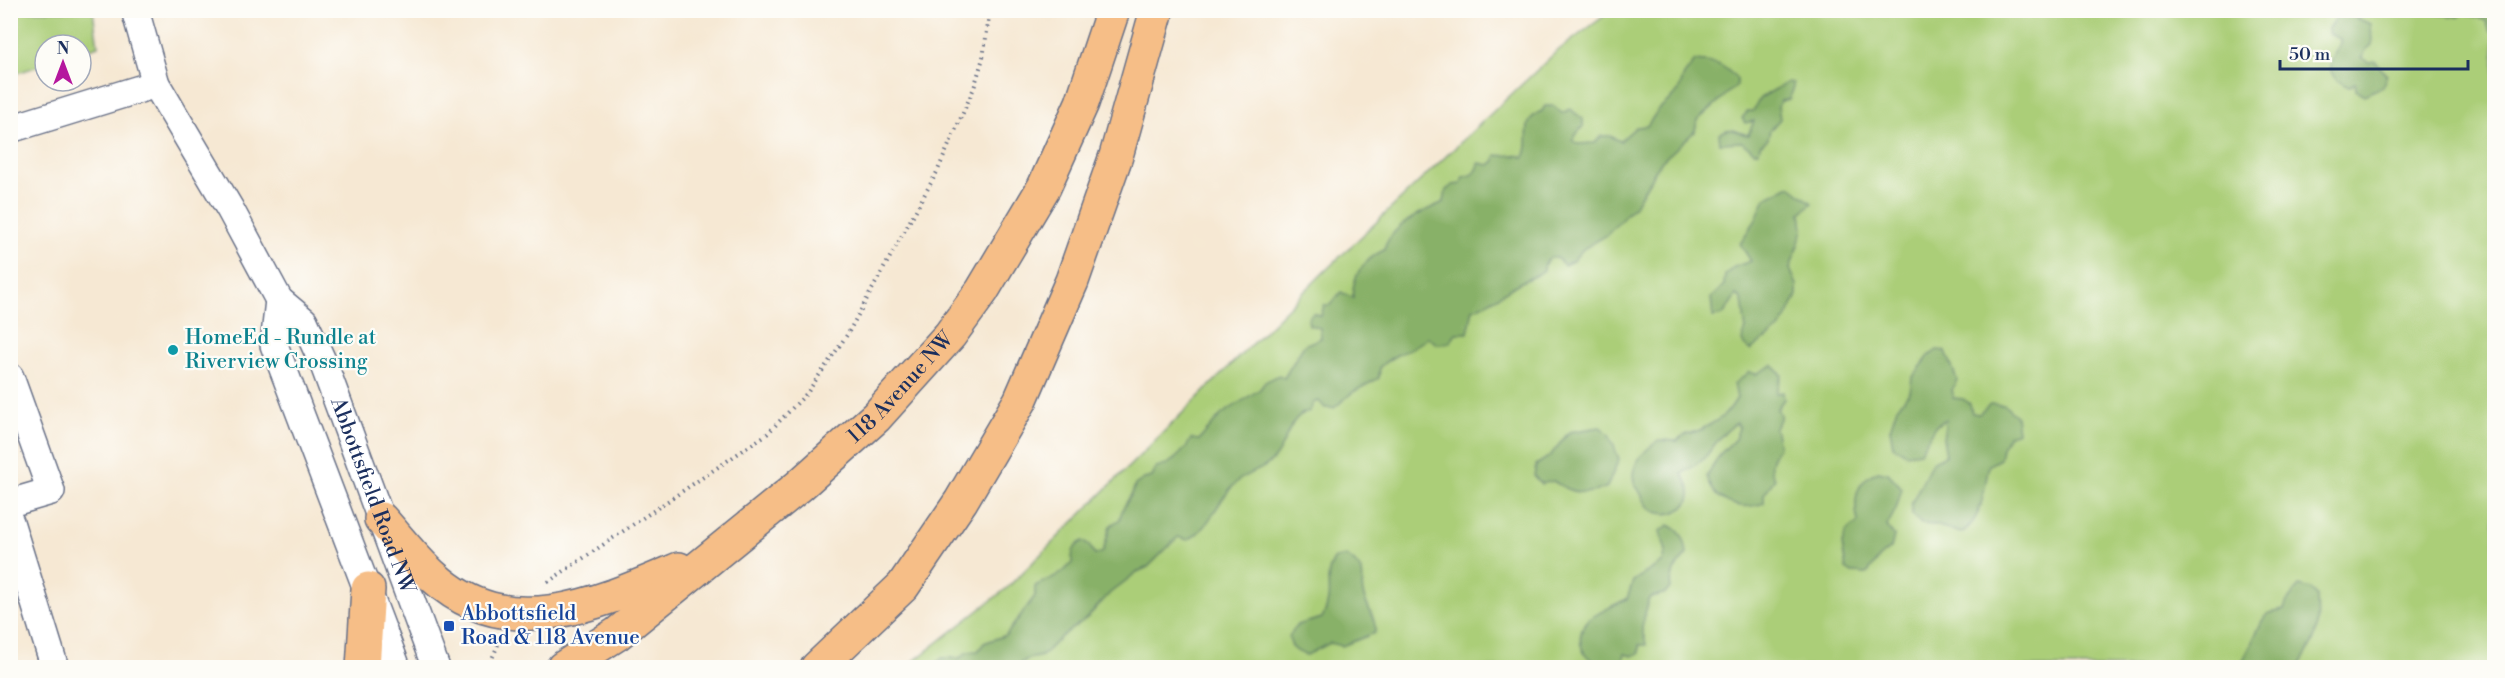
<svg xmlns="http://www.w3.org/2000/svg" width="2505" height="678" viewBox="0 0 2505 678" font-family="'Libre Bodoni',serif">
	<rect width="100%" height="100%" fill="#fdfcf7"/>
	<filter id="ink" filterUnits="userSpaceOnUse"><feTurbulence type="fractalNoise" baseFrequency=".0167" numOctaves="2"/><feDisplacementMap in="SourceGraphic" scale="12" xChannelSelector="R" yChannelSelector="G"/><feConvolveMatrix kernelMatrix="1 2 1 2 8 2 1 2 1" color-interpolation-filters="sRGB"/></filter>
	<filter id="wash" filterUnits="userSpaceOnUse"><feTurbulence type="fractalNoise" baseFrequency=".008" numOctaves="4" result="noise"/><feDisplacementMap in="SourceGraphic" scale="24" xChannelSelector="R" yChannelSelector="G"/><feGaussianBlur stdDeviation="1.35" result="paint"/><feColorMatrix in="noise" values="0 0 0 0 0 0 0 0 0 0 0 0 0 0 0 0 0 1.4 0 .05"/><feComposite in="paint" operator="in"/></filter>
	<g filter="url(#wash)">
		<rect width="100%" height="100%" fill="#f6e8d3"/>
		<!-- green -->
		<g fill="#abce78" stroke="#637e6b" stroke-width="1.5">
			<path d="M10 11H93L98 46 81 52V45H45V64L11 75Z"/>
			<path d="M1611 11H2494V667L905 668 1007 588 1326 270 1556 52Z"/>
		</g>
		<!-- forest -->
		<g fill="#88b168" stroke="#527063" stroke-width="1.5">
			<path d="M2347 11 2356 18 2371 24 2372 45 2366 50 2362 58 2369 62 2375 61 2387 75 2382 87 2364 95 2356 90 2355 83 2349 87C2324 76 2328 64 2340 43V39L2328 33V28L2341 13Z"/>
			<path d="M2412 11H2494V32L2490 31 2486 21 2465 13 2459 17Z"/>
			<path d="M1695 61C1719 64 1719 61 1737 79V85L1697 121 1695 131 1660 163 1635 205 1607 235 1583 249 1573 261 1564 265 1557 258H1549L1545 263 1544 270C1536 277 1529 278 1519 283 1504 292 1490 303 1473 309L1468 333H1456L1450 343 1437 344 1428 337C1414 351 1394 352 1380 367L1379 378 1353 392 1334 408H1325L1319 401 1313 403 1310 411C1289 415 1288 440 1276 456 1267 470 1250 471 1238 481 1218 497 1212 527 1188 540L1178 537 1148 567 1137 572 1110 593 1087 618 1062 636 1042 656 1028 659 1014 667H932L942 658H960L967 652 978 651 984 643 1006 635 1035 596V586L1062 573 1072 563C1072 552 1073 546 1083 541L1089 545 1095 555 1103 552 1110 526 1120 519C1121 505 1132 499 1135 485L1144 479 1152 477 1156 468C1170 466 1185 451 1191 439L1199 440 1221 415 1260 389 1265 382 1279 375 1284 378 1304 345 1321 338 1320 328 1309 325 1308 318 1313 313 1321 316 1324 305H1330L1341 292 1353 298C1351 276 1365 259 1384 250 1390 226 1423 211 1444 202L1446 190 1453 185 1461 184 1463 177C1473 176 1478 172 1479 163L1489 165 1494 162 1496 155C1507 157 1514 153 1524 157 1533 141 1518 120 1542 111L1545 106H1554L1562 113 1570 109 1583 119V126L1572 140 1577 144 1595 143 1601 136H1610L1620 141 1636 127 1647 126 1658 110 1678 92 1684 75Z"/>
			<path d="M1788 82 1793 83V90L1789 99 1781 101 1778 106 1780 119 1770 130 1768 139 1760 145 1759 151H1754L1742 142 1720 143 1719 134C1731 125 1735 132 1748 135L1754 121 1745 123 1742 118 1748 111H1753L1760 98Z"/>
			<path d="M1790 186 1812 203 1801 213 1803 230 1790 269 1797 285V295L1787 317 1779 329 1750 350 1744 345 1742 340 1746 329C1743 318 1745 308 1741 298L1736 295 1723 315 1713 317 1711 298 1724 285 1725 275 1734 267 1751 261 1740 244 1755 221 1765 198Z"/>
			<path d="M1937 350 1946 351 1957 380 1952 390 1954 398 1963 399 1970 404 1972 413 1979 414 1990 404 2004 405 2016 416 2018 432 2009 435 2002 448 2000 459 1989 465C1984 488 1983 521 1961 533L1935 525 1921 524 1912 514 1911 504 1932 462 1946 455 1943 438 1946 419 1935 426 1920 452 1906 454 1893 446 1890 429 1897 407 1910 392 1912 378 1929 356Z"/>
			<path d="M1773 365 1782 375 1776 393 1783 392 1784 399 1777 409C1783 416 1780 420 1775 428L1779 447C1771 459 1767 466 1775 479L1764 494V503C1740 512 1713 502 1707 476L1721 453 1735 439 1739 428 1736 423 1721 436 1704 459 1682 474C1685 479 1689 484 1690 491 1692 509 1671 517 1656 512 1648 509 1645 502 1641 494 1640 491 1635 486 1634 482 1629 464 1646 449 1659 440L1677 441C1687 430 1691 435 1702 429 1721 418 1724 419 1737 398L1734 384 1749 372 1756 374Z"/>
			<path d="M1600 427 1609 434 1619 459 1607 487C1586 497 1572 493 1553 481L1541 484 1534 476 1536 465 1550 456 1569 432Z"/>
			<path d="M1878 471 1888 473 1902 488 1896 509 1887 526 1894 536 1891 548 1880 557 1867 574 1852 573 1846 569 1842 544 1846 532 1858 522C1853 500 1855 481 1878 471Z"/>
			<path d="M1669 525C1683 532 1685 540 1687 554L1674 570 1670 588 1666 593 1649 598C1648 601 1642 627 1642 629 1642 634 1646 639 1646 645H1639V653L1632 656 1625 654 1623 662 1614 663 1608 660 1602 663C1579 659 1574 636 1589 619 1591 617 1623 600 1627 599L1633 581 1663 562 1666 551 1660 531Z"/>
			<path d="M1347 556C1352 560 1361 566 1362 574 1364 579 1361 586 1363 593 1366 608 1377 617 1375 633L1342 646 1330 643 1307 655C1296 652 1291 649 1289 637L1297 625 1322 618C1336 593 1321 580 1334 559Z"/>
			<path d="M2299 586 2311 589 2317 596C2319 631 2318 638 2298 667H2240L2262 621 2269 613 2284 610 2286 603Z"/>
		</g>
	</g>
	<g filter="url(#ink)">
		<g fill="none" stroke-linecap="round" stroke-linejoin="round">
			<defs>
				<g id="minor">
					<path id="s1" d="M135 10 156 84 230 209 279 300 304 321 324 365 436 668"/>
					<path d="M10 129 156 84"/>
					<path d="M279 300 274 345 397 668"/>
					<path d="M10 377 51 491 10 503"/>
					<path d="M10 522 55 668"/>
				</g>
				<g id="major">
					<path d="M381 519C398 538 415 560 434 577 508 645 600 603 679 569"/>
					<path d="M363 668 368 589"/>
					<path id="s2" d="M563 668 617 634 799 486 876 417 950 335 982 291 1044 187 1082 103 1113 10"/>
					<path d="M817 668 903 586 961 501 1020 401 1072 281 1116 156 1157 10"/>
				</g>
			</defs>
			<!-- minor casing -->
			<use href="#minor" stroke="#687087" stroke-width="30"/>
			<!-- major casing -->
			<use href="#major" stroke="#687087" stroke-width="36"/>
			<!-- path -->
			<g stroke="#687087" stroke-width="4" stroke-dasharray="1.5 4.5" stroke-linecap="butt">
				<path d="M548 582 767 434 807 393 847 335 937 172 974 88 983 58 990 10"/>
				<path d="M488 668 501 638"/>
			</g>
			<!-- minor -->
			<use href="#minor" stroke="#fff" stroke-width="27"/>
			<!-- major -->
			<use href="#major" stroke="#f6be87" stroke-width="33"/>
		</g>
	</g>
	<!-- markers -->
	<circle fill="#0f9aa8" stroke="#fdfcf7" stroke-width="2" cx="173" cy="350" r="6"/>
	<rect fill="#1a4fb4" stroke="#fdfcf7" stroke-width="2" x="443" y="620" width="12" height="12" rx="3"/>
	<g text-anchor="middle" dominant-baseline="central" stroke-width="4.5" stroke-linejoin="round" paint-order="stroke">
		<!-- culture labels -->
		<g font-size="21" fill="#0d838f" stroke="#fdfcf7" text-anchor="start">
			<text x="185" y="338">HomeEd - Rundle at<tspan x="185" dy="24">Riverview Crossing</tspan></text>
		</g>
		<!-- street labels -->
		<g font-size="21" fill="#1b2f5e" stroke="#fdfcf7">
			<text stroke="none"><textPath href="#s2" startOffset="440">118 Avenue NW</textPath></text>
			<text stroke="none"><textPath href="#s1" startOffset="546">Abbottsfield Road NW</textPath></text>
		</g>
		<!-- transit labels -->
		<g font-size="21" fill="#164399" stroke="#fdfcf7" text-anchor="start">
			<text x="461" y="614">Abbottsfield<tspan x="461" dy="24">Road &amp; 118 Avenue</tspan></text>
		</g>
	</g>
	<!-- margin -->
	<rect width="2505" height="678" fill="none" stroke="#fdfcf7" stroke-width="36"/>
	<!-- north arrow -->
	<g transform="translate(63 63)"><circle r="28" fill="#fdfcf7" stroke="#a3aaba" stroke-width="1.5"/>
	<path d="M0-4.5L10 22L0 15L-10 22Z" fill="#b5179e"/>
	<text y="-9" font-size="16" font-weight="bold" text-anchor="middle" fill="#1b2f5e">N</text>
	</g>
	<!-- scale -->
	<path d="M2280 60v9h188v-9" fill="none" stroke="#1b2f5e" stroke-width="3"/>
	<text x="2289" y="60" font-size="18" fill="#1b2f5e" stroke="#fdfcf7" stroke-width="4.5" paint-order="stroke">50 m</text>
</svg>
